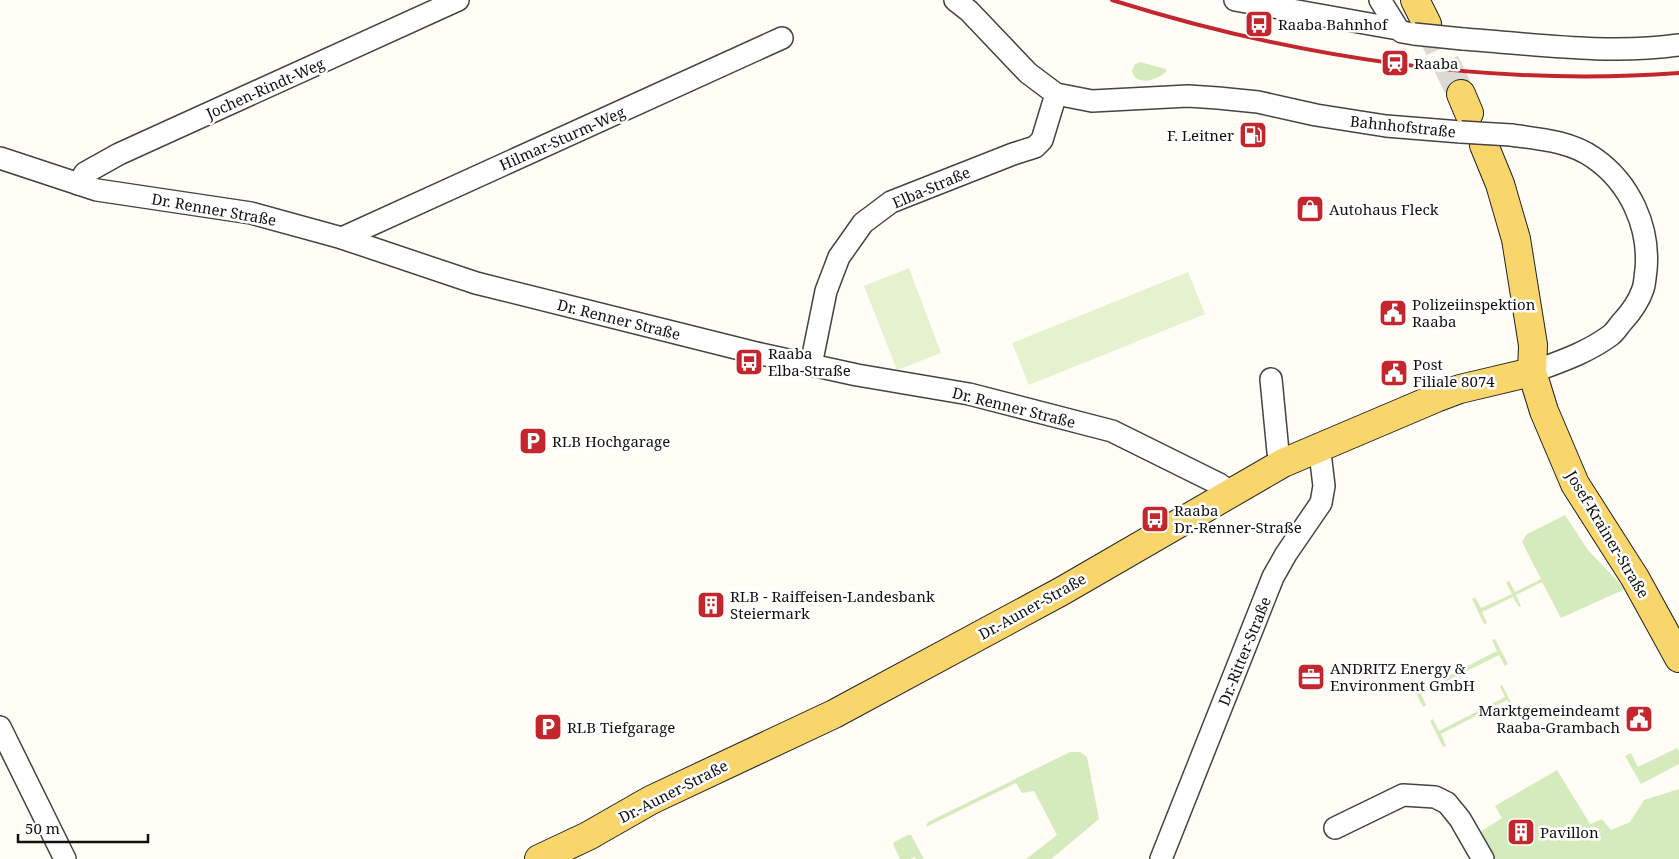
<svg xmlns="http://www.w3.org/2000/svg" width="1679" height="859" viewBox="0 0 1679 859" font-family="'Noto Serif',serif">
	<rect width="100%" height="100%" fill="#fffdf5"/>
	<!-- green -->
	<g fill="#d5ebbd">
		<path d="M1140 62 1166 69V72C1157 80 1136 87 1132 71L1135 64Z"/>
		<path d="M1565 515 1588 550 1625 589 1561 618 1542 582 1516 595 1521 606 1519 607 1513 597 1482 612 1487 623 1484 624 1472 599 1475 597 1481 608 1512 594 1506 582 1509 581 1515 592 1541 579 1522 542 1527 534Z"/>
		<path d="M1495 639 1508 664 1505 666 1499 655 1421 694 1426 705 1423 707 1410 681 1413 679 1419 691 1497 651 1492 640Z"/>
		<path d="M1502 685 1515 710 1513 711 1507 700 1441 734 1446 746 1443 747 1430 721 1433 719 1439 731 1505 697 1500 686Z"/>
		<path d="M1677 748 1679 752V764L1641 784 1625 756 1631 753 1638 767Z"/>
		<path d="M1070 752H1080L1087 757 1099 819 1051 859H1026L1057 835 1034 791 1022 793 1016 783 926 827 928 822Z"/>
		<path d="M1557 770 1590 824 1602 819 1611 830 1630 822 1644 800 1679 789V859H1495L1480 832 1502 818 1495 806Z"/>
		<path d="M908 835H911L924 859H916L915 857 910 859H900L893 844 894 842Z"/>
	</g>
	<!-- pitch -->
	<g fill="#e6f2cf">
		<path d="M909 268 941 353 897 370 864 286Z"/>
		<path d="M1188 272 1205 314 1029 385 1012 343Z"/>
	</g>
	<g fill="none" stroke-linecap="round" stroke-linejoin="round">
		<!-- major-tunnel -->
		<path stroke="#dbdad3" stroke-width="28" stroke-dasharray="28 14" stroke-linecap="butt" d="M1427 24 1461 94"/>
		<defs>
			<g id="minor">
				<path d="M955 0 969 11 1028 73 1056 94 1092 101 1188 96 1218 98 1258 102 1316 115 1386 126 1461 132"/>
				<path d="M1235 0 1398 29 1402 32 1414 34"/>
				<path d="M1380 0 1398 29"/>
				<path d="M1463 39C1534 44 1608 55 1679 45"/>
				<path d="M1511 135C1539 139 1570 141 1594 158 1630 183 1650 227 1646 270 1645 276 1645 283 1643 289 1639 301 1632 311 1623 321 1619 325 1616 331 1611 335 1587 353 1559 362 1532 372"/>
				<path d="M0 158 97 190 251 213 342 238 476 283 752 352 857 375 969 394 1112 431 1219 484 1232 493"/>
				<path d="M78 184 85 173 119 154 458 0"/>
				<path d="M342 238 782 38"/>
				<path d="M811 365 826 291 839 257 863 223 891 202 1013 154 1035 147 1042 140 1056 94"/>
				<path d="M1271 379 1278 452 1283 463"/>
				<path d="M0 727 65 859"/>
				<path d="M1335 828 1403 795 1435 797 1447 803 1460 819 1483 859"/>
				<path d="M1161 859 1273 577 1286 554 1321 503 1324 486 1321 461 1316 448"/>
			</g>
			<g id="major">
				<path d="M1415 0 1427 24"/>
				<path d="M1461 94 1469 113"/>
				<path d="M1484 145 1500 184 1516 239 1533 345 1532 372 1544 411 1575 484 1635 578 1679 658"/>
				<path d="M539 859 588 836 651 800 834 714 1062 591 1283 463 1436 398 1460 389 1532 372"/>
			</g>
		</defs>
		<!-- minor casing -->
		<use href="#minor" stroke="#444" stroke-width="24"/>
		<!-- major casing -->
		<use href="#major" stroke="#222" stroke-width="30"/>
		<!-- minor -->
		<use href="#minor" stroke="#fff" stroke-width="21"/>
		<!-- major -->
		<use href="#major" stroke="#f9d66b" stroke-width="28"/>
		<!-- rail -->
		<path stroke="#c4262e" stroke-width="4" d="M1112 0C1293 57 1489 87 1679 73"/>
		<defs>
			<g id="minor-bridge">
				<path d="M1414 34 1463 39"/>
				<path d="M1461 132 1511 135"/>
			</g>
		</defs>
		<!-- minor-bridge casing -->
		<use href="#minor-bridge" stroke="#444" stroke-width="24" stroke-linecap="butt"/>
		<!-- minor-bridge -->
		<use href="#minor-bridge" stroke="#fff" stroke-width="21"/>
	</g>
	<!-- icons -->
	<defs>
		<symbol id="bus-square" viewBox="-11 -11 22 22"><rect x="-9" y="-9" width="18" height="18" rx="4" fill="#c4262e" stroke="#fff"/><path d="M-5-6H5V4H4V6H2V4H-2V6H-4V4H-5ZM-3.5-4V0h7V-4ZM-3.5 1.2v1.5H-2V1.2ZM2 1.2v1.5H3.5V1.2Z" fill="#fff"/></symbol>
		<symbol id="station-square" viewBox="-11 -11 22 22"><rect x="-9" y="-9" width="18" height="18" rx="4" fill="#c4262e" stroke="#fff"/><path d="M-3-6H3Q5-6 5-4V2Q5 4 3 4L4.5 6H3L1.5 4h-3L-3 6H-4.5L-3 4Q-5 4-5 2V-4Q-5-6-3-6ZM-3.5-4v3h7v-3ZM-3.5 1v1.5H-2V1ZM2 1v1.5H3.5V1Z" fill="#fff"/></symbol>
		<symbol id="fuel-square" viewBox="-11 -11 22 22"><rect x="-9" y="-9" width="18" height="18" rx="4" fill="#c4262e" stroke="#fff"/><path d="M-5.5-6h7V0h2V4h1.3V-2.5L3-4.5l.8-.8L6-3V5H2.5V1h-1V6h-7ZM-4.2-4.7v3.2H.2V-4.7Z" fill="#fff"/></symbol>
		<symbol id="shop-square" viewBox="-11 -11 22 22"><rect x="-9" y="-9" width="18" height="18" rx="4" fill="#c4262e" stroke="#fff"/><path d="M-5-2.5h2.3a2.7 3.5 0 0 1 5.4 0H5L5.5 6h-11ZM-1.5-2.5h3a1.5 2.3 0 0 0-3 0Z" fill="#fff"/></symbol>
		<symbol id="civic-square" viewBox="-11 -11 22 22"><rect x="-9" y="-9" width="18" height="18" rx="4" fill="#c4262e" stroke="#fff"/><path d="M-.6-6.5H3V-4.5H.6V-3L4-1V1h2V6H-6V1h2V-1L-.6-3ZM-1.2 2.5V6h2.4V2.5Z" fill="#fff"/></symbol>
		<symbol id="parking-square" viewBox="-11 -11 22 22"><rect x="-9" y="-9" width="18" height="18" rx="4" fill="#c4262e" stroke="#fff"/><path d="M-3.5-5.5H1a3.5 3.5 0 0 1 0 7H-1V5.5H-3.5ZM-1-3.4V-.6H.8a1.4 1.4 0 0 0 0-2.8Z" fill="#fff"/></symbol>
		<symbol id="building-square" viewBox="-11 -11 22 22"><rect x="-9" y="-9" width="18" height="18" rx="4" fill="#c4262e" stroke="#fff"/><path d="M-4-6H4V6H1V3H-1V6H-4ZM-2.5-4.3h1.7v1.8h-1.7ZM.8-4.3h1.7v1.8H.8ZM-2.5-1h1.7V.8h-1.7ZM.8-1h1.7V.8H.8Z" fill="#fff"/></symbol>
		<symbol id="office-square" viewBox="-11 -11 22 22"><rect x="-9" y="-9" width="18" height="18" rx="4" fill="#c4262e" stroke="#fff"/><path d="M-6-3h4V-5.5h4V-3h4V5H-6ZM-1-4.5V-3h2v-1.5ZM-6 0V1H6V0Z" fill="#fff"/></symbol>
	</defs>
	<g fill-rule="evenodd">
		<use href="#bus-square" x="1243" y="8" width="32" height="32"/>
		<use href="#station-square" x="1379" y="47" width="32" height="32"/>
		<use href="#fuel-square" x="1237" y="119" width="32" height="32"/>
		<use href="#shop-square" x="1294" y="193" width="32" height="32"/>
		<use href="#civic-square" x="1377" y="297" width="32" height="32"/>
		<use href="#bus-square" x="733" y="346" width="32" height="32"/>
		<use href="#civic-square" x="1378" y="357" width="32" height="32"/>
		<use href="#parking-square" x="517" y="425" width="32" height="32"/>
		<use href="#bus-square" x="1139" y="503" width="32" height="32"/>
		<use href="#building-square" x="695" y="589" width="32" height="32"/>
		<use href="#office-square" x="1295" y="661" width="32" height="32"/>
		<use href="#civic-square" x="1623" y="703" width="32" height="32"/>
		<use href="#parking-square" x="532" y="711" width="32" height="32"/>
		<use href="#building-square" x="1505" y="816" width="32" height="32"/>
	</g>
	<g text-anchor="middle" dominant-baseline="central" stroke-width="5" stroke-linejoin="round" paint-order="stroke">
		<!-- poi labels -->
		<g font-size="15" fill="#111" stroke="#fff" text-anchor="start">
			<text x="1278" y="24">Raaba Bahnhof</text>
			<text x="1414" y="63">Raaba</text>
			<text x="1234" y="135" text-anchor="end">F. Leitner</text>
			<text x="1329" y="209">Autohaus Fleck</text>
			<text x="1412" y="304">Polizeiinspektion<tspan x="1412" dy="17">Raaba</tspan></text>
			<text x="768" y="353">Raaba<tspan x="768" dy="17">Elba-Straße</tspan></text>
			<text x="1413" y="364">Post<tspan x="1413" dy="17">Filiale 8074</tspan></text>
			<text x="552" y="441">RLB Hochgarage</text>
			<text x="1174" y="510">Raaba<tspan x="1174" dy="17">Dr.-Renner-Straße</tspan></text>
			<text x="730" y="596">RLB - Raiffeisen-Landesbank<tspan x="730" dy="17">Steiermark</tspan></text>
			<text x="1330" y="668">ANDRITZ Energy &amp;<tspan x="1330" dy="17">Environment GmbH</tspan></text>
			<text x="1620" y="710" text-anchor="end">Marktgemeindeamt<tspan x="1620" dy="17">Raaba-Grambach</tspan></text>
			<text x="567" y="727">RLB Tiefgarage</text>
			<text x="1540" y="832">Pavillon</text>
		</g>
		<!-- street labels -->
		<g font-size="15" fill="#111" stroke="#fff">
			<text transform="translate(265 88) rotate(-24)">Jochen-Rindt-Weg</text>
			<text transform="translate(1403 126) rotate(6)">Bahnhofstraße</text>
			<text transform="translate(562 138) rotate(-24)">Hilmar-Sturm-Weg</text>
			<text transform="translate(931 187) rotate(-23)">Elba-Straße</text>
			<text transform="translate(214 209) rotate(10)">Dr. Renner Straße</text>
			<text transform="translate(619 319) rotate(14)">Dr. Renner Straße</text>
			<text transform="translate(1014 407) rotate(14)">Dr. Renner Straße</text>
			<text transform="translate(1608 534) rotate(59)">Josef-Krainer-Straße</text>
			<text transform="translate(1032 606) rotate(-29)">Dr.-Auner-Straße</text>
			<text transform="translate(1244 651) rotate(-68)">Dr.-Ritter-Straße</text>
			<text transform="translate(673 791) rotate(-27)">Dr.-Auner-Straße</text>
		</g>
	</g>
	<!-- scale -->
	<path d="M18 834v8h130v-8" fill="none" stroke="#111111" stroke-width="2.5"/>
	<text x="25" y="834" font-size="15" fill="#111111" stroke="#ffffff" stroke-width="4" paint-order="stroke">50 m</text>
</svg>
